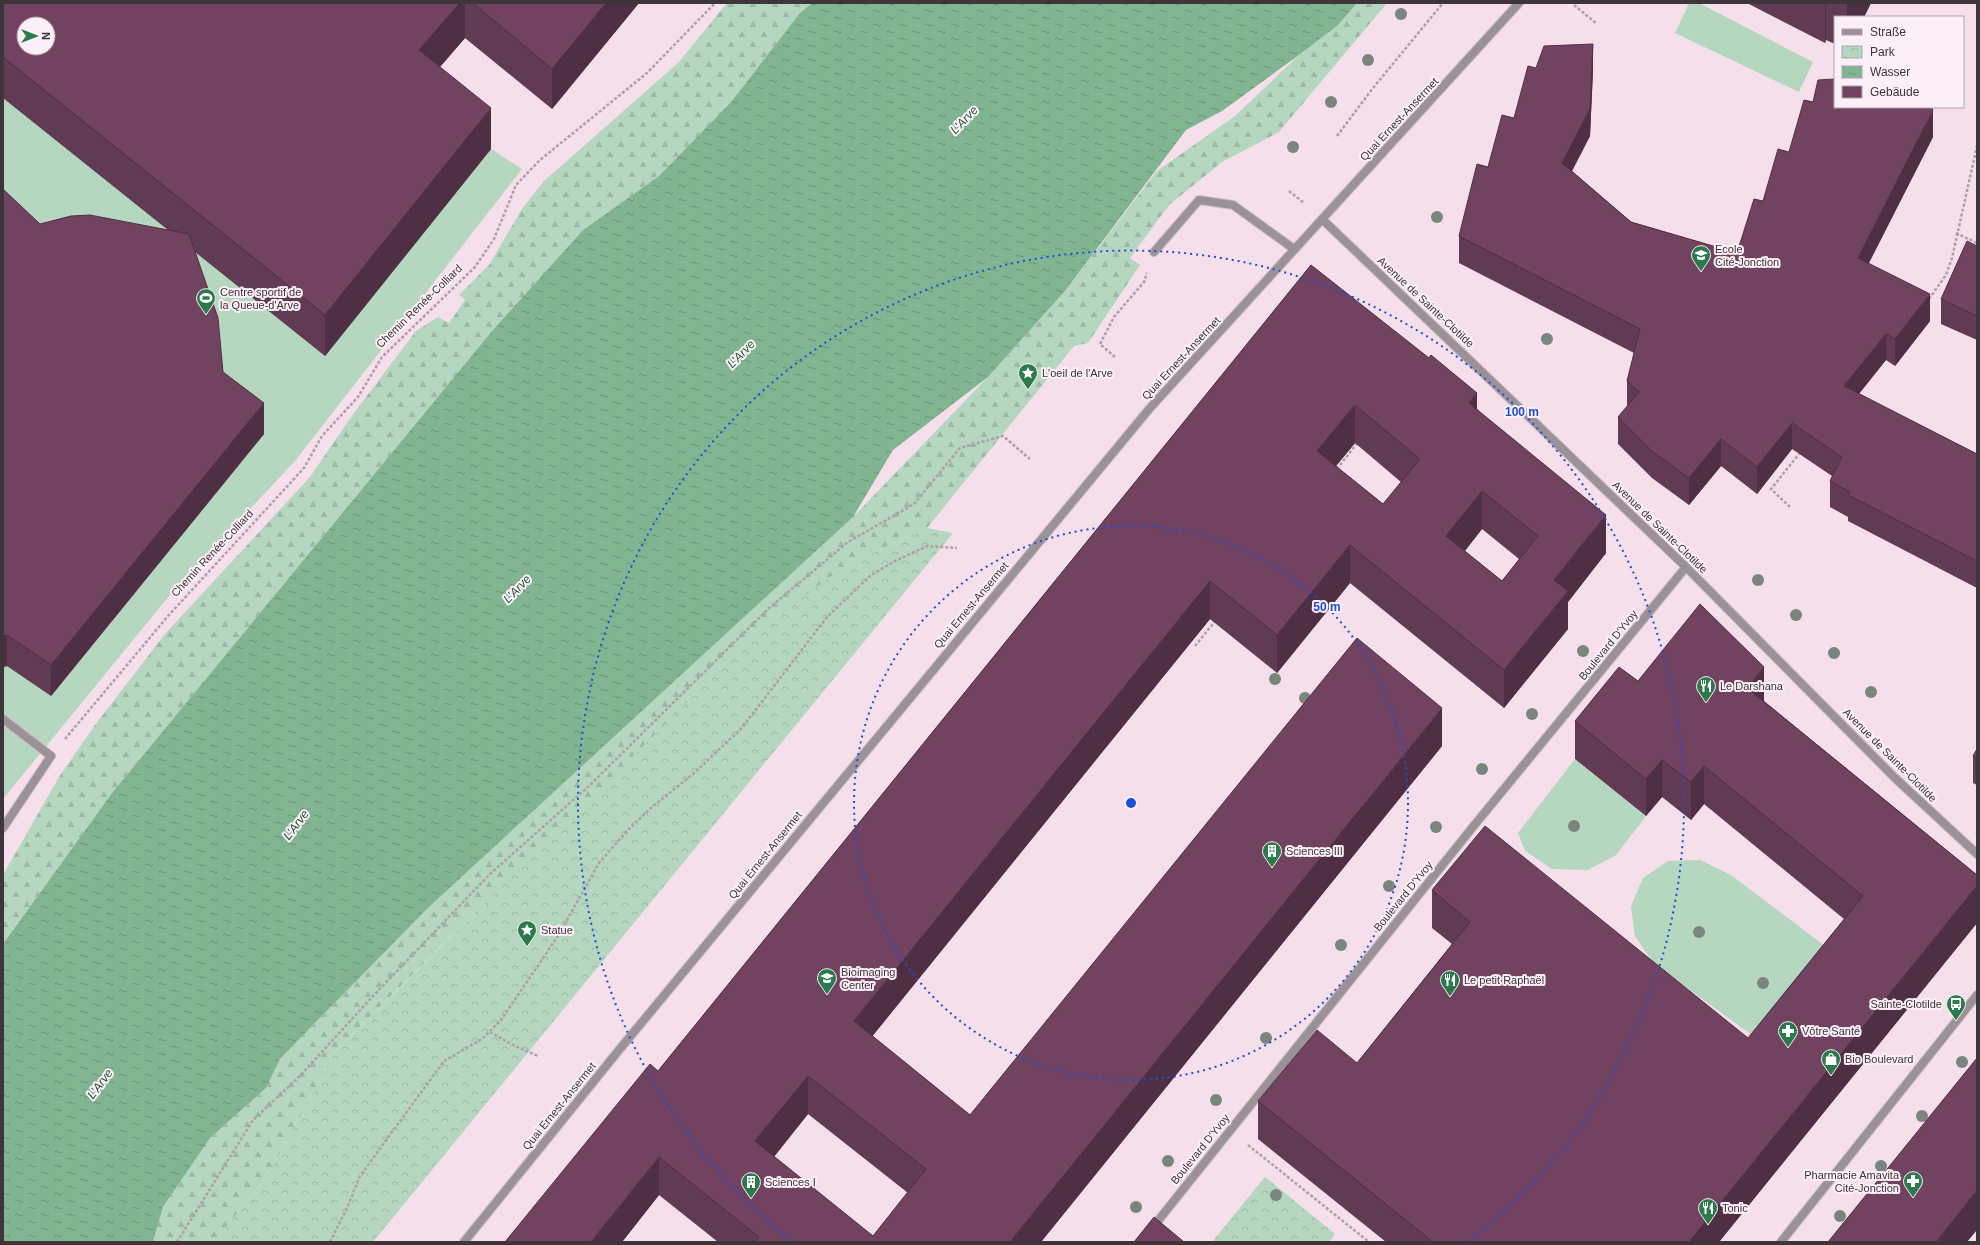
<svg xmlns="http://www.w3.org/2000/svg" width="1980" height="1245" viewBox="0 0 1980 1245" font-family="Arial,sans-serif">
	<defs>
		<pattern id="forest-firs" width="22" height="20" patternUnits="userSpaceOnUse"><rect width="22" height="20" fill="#b5d7bf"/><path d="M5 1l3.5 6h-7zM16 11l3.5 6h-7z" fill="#9db9a5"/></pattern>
		<pattern id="park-crowns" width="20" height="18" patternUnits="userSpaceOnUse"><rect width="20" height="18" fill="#b5d7bf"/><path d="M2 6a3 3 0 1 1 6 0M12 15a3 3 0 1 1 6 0" fill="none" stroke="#9db9a5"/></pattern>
		<pattern id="water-ripples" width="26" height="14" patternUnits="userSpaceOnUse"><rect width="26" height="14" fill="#81b591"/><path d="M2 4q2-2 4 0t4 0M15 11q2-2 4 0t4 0" fill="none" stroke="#6b9477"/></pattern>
	</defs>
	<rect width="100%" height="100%" fill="#f5dfeb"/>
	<!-- grass -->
	<g fill="#b5d7bf" fill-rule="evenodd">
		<path d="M3 3 491 149 522 169 295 461 174 590 3 799ZM24 24H48V48H24Z"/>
		<path d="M1689 3H1699L1813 62 1799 92 1675 33Z"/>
		<path d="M1575 759 1646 816 1616 855 1588 870 1552 869 1525 851 1518 833Z"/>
		<path d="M1700 860 1731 875 1834 953 1763 1043 1654 964 1635 936 1631 906 1643 878 1668 861Z"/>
	</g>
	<!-- forest -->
	<g fill="url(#forest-firs)">
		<path d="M727 3H812L800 13 731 102 659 176 583 230 492 331 112 793 3 944V875L59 777 95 725 165 634 310 477 351 417 416 331 438 317 449 323 465 300 459 295 489 265 522 209 543 182 679 62Z"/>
		<path d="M1357 3H1387L1279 132 1222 162 1169 205 1130 258 1140 265 1088 343 1074 346 927 528 845 566 448 939 335 1052 269 1173 215 1242H153L163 1207 210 1138 266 1088 280 1059 312 1026 429 907 853 517 988 377 1065 291 1157 171 1235 116 1299 55 1338 25Z"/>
	</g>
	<!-- park -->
	<g fill="url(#park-crowns)">
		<path d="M927 528 953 533 373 1242H215L269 1173 335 1052 764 626 845 566Z"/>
		<path d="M1265 1177 1335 1234 1329 1242H1212Z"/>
	</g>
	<!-- water -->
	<path fill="url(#water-ripples)" d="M812 3H1357L1338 25 1299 55 1222 111 1186 130 1065 291 988 377 893 450 853 517 429 907 312 1026 280 1059 266 1088 210 1138 163 1207 153 1242H3V944L112 793 492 331 583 230 659 176 731 102 800 13Z"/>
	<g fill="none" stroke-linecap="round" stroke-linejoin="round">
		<defs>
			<g id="service">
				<path d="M1154 252 1199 200 1233 205 1294 249"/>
				<path d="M3 828 51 756"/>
			</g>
			<path id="pedestrian" d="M3 719 51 756"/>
			<path id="minor" d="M1141 1242 1472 828 1686 567"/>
			<g id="tertiary">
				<path d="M1323 220 1686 567 1895 778 1977 854"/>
				<path d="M464 1242 619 1050 1150 408 1519 3"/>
				<path d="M1781 1242 1977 995"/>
			</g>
		</defs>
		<!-- service casing -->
		<use href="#service" stroke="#d0bdc7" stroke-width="10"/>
		<!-- pedestrian casing -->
		<use href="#pedestrian" stroke="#d0bdc7" stroke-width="10"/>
		<!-- minor casing -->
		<use href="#minor" stroke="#d0bdc7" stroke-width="10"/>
		<!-- tertiary casing -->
		<use href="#tertiary" stroke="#d0bdc7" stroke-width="10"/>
		<!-- path -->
		<g stroke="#af9fa8" stroke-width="2.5" stroke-dasharray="3 2" stroke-linecap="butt">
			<path d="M1574 5 1597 24"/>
			<path d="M1337 136 1373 88 1443 3"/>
			<path d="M1289 191 1304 203"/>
			<path d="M1956 233 1977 243"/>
			<path d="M1929 299 1946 275 1952 258 1977 146"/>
			<path d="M1115 357 1100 344 1114 317 1144 282 1147 273"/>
			<path d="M1337 469 1358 442"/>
			<path d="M1790 507 1771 489 1799 454"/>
			<path d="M1195 646 1216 620"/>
			<path d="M65 739 168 616 304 468 322 436 358 397 382 357 475 267 494 239 516 185 540 160 647 73 715 3"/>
			<path d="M490 1032 515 1046 538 1056"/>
			<path d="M1248 1145 1369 1242"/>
			<path d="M177 1242 253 1120 297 1079 374 995 490 874 590 785 768 609 848 542 914 504 960 448 1003 436 1030 459"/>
			<path d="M330 1242 347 1208 360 1176 444 1061 482 1039 501 1020 558 936 599 863 627 831 652 807 693 774 741 729 827 617 870 576 895 561 927 546 957 548"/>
		</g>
		<!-- service -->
		<use href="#service" stroke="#9b9297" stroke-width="8"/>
		<!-- pedestrian -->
		<use href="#pedestrian" stroke="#9b9297" stroke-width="8"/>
		<!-- minor -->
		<use href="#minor" stroke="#9b9297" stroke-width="8"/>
		<!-- tertiary -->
		<use href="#tertiary" stroke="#9b9297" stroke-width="8"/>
	</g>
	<!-- trees -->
	<g fill="#79857d">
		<circle cx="1401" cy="14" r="6"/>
		<circle cx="1368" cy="60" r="6"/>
		<circle cx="1331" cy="102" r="6"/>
		<circle cx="1293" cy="147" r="6"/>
		<circle cx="1437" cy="217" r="6"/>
		<circle cx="1547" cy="339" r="6"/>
		<circle cx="1758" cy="580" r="6"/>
		<circle cx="1796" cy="615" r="6"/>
		<circle cx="1583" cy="651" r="6"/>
		<circle cx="1834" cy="653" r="6"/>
		<circle cx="1275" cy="679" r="6"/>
		<circle cx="1871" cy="692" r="6"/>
		<circle cx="1305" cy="698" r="6"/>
		<circle cx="1532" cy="714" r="6"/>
		<circle cx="1482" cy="769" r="6"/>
		<circle cx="1574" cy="826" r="6"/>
		<circle cx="1436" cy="827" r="6"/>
		<circle cx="1389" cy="886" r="6"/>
		<circle cx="1699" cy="932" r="6"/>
		<circle cx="1341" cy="945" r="6"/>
		<circle cx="1763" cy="983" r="6"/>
		<circle cx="1266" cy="1038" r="6"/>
		<circle cx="1962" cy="1062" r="6"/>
		<circle cx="1216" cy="1100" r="6"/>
		<circle cx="1922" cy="1116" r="6"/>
		<circle cx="1168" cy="1161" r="6"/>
		<circle cx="1881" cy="1166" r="6"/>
		<circle cx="1276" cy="1195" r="6"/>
		<circle cx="1136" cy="1207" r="6"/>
		<circle cx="1840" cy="1216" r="6"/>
	</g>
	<!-- wall -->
	<g fill="#613a53" fill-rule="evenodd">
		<path d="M3 3H639L552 109 465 38 440 67 491 149 325 356 195 252 223 372 264 434 51 696 7 666 3 667V191L40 224 168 230 3 98Z"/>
		<path d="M1747 3H1871L1864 17H1835V44L1826 40 1825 43Z"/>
		<path d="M1536 68 1593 70 1590 136 1572 171 1631 222 1737 253 1763 201 1789 152 1933 137 1869 263 1930 321 1895 366 1886 360 1859 394 1977 454V588L1848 521V517L1830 507V481L1832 476 1792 449 1757 494 1721 466 1689 505 1652 478 1618 444V417L1627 407V381L1634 353 1459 263V236L1488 167 1514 118Z"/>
		<path d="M1977 246V340L1941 324V299Z"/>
		<path d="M1311 265 1477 409 1606 553 1568 602V629L1504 708 1350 583 1277 673 1210 619 872 1036 970 1115 1442 746 1041 1242H718L659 1195 622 1242H505L658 1071ZM1355 443 1401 482 1383 504 1336 466ZM1482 529 1519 559 1502 581 1465 551ZM808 1114 908 1193 873 1236 774 1157Z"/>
		<path d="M1638 681 1764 701 1977 875V923L1719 1242H1386L1258 1139V1101L1357 1063 1452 944 1432 928V890L1748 1038 1844 919 1704 804 1691 820 1662 797 1646 816 1575 759V721Z"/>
		<path d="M1977 749V785L1973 783V756Z"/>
	</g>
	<!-- shaded-wall -->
	<g fill="#4f2f43">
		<path d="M460 3H465V38L419 91V50Z"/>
		<path d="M606 3H639L552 109V69Z"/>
		<path d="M1825 3H1826V40L1825 43Z"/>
		<path d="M1847 3H1871L1864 17H1847Z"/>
		<path d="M1593 44V70L1590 136 1562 190V163Z"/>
		<path d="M491 108V149L325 356V315Z"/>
		<path d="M1933 110V137L1858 284V258Z"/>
		<path d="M1930 294V321L1895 366V339Z"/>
		<path d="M1886 334V360L1844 412V386Z"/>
		<path d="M1477 393V431L1469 403Z"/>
		<path d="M264 403V434L51 696V665Z"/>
		<path d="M1355 405V443L1317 489V451Z"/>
		<path d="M1792 423V449L1757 494V467Z"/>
		<path d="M1721 439V466L1689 505V478Z"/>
		<path d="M1482 491V529L1446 574V536Z"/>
		<path d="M1606 515V553L1568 602V629L1504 708V670L1554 580Z"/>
		<path d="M1350 545V583L1277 673V635Z"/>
		<path d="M1210 581V619L854 1059V1021Z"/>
		<path d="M7 635V666L3 667V636Z"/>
		<path d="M1764 667V705L1747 688Z"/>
		<path d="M1442 708V746L1041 1242H1010Z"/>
		<path d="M1662 760V797L1646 816V779Z"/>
		<path d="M1704 766V804L1691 820V782Z"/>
		<path d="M1977 886V923L1719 1242H1689Z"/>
		<path d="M808 1076V1114L755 1180V1141Z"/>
		<path d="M659 1157V1195L622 1242H591Z"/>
		<path d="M1977 1190V1230L1967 1242H1936Z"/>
	</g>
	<!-- building -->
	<g fill="#714360" stroke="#4f2f43" fill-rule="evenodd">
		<path d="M3 3H460L419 50 491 108 325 315 3 57ZM24 24H48V48H24Z"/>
		<path d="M473 3H606L552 69Z"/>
		<path d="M1593 44 1590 109 1562 163 1631 222 1737 253 1754 199 1763 201 1778 149 1789 152 1804 100 1813 102 1818 80 1835 79V107H1931L1933 110 1858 258 1930 294 1895 339 1886 334 1844 386 1977 454V561L1848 495 1850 492 1830 481 1842 457 1792 423 1757 467 1721 439 1689 478 1652 451 1618 417 1639 392 1627 381 1640 329 1459 236 1477 164 1488 167 1502 115 1514 118 1528 66 1536 68 1544 46Z"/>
		<path d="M4 190 40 224 71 216 90 215 189 234 218 318 223 372 264 403 51 665 7 635 3 636V191Z"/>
		<path d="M1967 241 1977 246V316L1941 299Z"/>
		<path d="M1311 265 1429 358 1431 355 1477 393 1469 403 1606 515 1554 580 1568 591 1504 670 1350 545 1277 635 1210 581 854 1021 970 1115 1357 638 1442 708 1010 1242H754L759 1237 659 1157 591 1242H505L650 1064 658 1071ZM1355 405 1420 459 1383 504 1317 451ZM1482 491 1538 536 1502 581 1446 536ZM808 1076 926 1169 873 1236 755 1141Z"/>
		<path d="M1700 604 1764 667 1747 688 1977 875V886L1689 1242H1433L1258 1101 1317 1030 1357 1063 1470 922 1432 890 1485 826 1748 1038 1863 896 1704 766 1691 782 1662 760 1646 779 1575 721 1619 667 1638 681Z"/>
		<path d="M1977 749V758L1973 756Z"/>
		<path d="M1977 1058V1190L1936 1242H1828Z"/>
		<path d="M1154 1217 1184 1242H1134Z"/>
	</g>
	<!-- distance rings -->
	<g fill="none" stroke="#1d4ed8" stroke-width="2" stroke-dasharray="2 4">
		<circle cx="1131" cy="803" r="277"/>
		<path d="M794 1242A553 553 0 1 1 1468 1242"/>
	</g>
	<!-- icons -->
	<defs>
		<symbol id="school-pin" viewBox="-11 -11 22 30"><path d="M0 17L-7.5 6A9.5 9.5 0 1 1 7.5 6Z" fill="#2a7a4b" stroke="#fceff7"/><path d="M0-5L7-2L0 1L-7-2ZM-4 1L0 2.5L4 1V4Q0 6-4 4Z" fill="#fff"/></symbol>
		<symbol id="stadium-pin" viewBox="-11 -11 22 30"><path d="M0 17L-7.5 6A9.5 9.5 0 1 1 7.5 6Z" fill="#2a7a4b" stroke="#fceff7"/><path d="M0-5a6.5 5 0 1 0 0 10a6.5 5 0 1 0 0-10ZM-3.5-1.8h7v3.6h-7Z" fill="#fff"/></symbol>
		<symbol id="sight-pin" viewBox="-11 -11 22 30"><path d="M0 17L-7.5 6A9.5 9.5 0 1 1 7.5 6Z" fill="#2a7a4b" stroke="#fceff7"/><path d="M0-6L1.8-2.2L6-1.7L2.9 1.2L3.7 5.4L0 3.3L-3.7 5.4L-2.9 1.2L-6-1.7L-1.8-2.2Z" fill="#fff"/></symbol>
		<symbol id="restaurant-pin" viewBox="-11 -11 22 30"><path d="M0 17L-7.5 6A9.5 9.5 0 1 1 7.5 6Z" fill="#2a7a4b" stroke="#fceff7"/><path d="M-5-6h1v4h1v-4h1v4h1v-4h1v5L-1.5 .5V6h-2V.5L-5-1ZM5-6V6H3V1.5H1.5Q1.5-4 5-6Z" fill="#fff"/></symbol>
		<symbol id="building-pin" viewBox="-11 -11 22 30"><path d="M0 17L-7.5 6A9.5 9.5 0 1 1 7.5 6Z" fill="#2a7a4b" stroke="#fceff7"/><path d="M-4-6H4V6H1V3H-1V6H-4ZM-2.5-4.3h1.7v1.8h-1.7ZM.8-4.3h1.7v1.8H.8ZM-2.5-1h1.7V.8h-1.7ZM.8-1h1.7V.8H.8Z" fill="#fff"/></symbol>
		<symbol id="university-pin" viewBox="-11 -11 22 30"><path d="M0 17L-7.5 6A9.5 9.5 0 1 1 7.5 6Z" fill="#2a7a4b" stroke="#fceff7"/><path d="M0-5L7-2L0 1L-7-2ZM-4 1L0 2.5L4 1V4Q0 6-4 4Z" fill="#fff"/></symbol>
		<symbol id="bus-pin" viewBox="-11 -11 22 30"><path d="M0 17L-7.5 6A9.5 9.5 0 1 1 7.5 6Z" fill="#2a7a4b" stroke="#fceff7"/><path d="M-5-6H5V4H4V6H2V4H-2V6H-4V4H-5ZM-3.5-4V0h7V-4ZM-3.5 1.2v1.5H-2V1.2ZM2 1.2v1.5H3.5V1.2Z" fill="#fff"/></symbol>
		<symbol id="pharmacy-pin" viewBox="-11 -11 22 30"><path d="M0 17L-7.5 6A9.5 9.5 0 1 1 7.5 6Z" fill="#2a7a4b" stroke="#fceff7"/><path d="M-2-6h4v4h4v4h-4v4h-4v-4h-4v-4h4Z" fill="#fff"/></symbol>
		<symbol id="shop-pin" viewBox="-11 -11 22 30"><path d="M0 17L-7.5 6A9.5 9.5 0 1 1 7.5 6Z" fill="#2a7a4b" stroke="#fceff7"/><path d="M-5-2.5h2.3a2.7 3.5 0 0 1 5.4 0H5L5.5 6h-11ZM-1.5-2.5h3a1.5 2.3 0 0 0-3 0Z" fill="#fff"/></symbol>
	</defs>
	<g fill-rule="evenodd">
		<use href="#school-pin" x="1690" y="244" width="22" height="30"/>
		<use href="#stadium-pin" x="195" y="287" width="22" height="30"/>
		<use href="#sight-pin" x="1017" y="362" width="22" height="30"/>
		<use href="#restaurant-pin" x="1695" y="675" width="22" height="30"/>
		<use href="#building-pin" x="1261" y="840" width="22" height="30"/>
		<use href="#sight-pin" x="516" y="919" width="22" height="30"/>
		<use href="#university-pin" x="816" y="967" width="22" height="30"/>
		<use href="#restaurant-pin" x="1439" y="969" width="22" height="30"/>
		<use href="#bus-pin" x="1945" y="993" width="22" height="30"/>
		<use href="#pharmacy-pin" x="1777" y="1020" width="22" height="30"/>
		<use href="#shop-pin" x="1820" y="1048" width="22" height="30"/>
		<use href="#pharmacy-pin" x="1902" y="1170" width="22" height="30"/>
		<use href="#building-pin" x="740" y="1171" width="22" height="30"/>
		<use href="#restaurant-pin" x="1697" y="1197" width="22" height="30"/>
	</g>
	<g text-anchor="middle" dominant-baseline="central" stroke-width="4" stroke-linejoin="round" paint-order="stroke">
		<!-- street labels -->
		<g font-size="11" fill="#3d3539" stroke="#fceff7">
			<text transform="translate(1399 119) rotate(-47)">Quai Ernest-Ansermet</text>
			<text transform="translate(1426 302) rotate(43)">Avenue de Sainte-Clotilde</text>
			<text transform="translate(419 306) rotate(-44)">Chemin Renée-Colliard</text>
			<text transform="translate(1181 358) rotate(-47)">Quai Ernest-Ansermet</text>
			<text transform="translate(1660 527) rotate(44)">Avenue de Sainte-Clotilde</text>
			<text transform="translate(212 553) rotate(-47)">Chemin Renée-Colliard</text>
			<text transform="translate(971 605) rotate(-50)">Quai Ernest-Ansermet</text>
			<text transform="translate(1608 645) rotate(-51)">Boulevard D'Yvoy</text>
			<text transform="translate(1890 755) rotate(45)">Avenue de Sainte-Clotilde</text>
			<text transform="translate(765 855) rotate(-51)">Quai Ernest-Ansermet</text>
			<text transform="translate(1403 896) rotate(-51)">Boulevard D'Yvoy</text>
			<text transform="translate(559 1106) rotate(-51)">Quai Ernest-Ansermet</text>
			<text transform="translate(1200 1149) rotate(-51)">Boulevard D'Yvoy</text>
		</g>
		<!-- poi labels -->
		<g font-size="11" fill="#3d3539" stroke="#fceff7" text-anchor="start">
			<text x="1715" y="249">Ecole<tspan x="1715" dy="13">Cité-Jonction</tspan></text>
			<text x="220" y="292">Centre sportif de<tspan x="220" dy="13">la Queue-d'Arve</tspan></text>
			<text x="1042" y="373">L'oeil de l'Arve</text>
			<text x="1720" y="686">Le Darshana</text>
			<text x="1286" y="851">Sciences III</text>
			<text x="541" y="930">Statue</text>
			<text x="841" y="972">Bioimaging<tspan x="841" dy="13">Center</tspan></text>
			<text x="1464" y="980">Le petit Raphaël</text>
			<text x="1942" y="1004" text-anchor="end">Sainte-Clotilde</text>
			<text x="1802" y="1031">Vôtre Santé</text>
			<text x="1845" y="1059">Bio Boulevard</text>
			<text x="1899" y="1175" text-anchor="end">Pharmacie Amavita<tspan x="1899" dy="13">Cité-Jonction</tspan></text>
			<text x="765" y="1182">Sciences I</text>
			<text x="1722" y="1208">Tonic</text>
		</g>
		<!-- water labels -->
		<g font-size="12" font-style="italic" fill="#1c5734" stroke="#fceff7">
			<text transform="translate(964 120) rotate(-46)">L'Arve</text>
			<text transform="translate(741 354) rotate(-46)">L'Arve</text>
			<text transform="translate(517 589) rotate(-46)">L'Arve</text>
			<text transform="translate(296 825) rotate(-53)">L'Arve</text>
			<text transform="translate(100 1084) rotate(-53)">L'Arve</text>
		</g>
	</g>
	<circle cx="1131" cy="803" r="6" fill="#1d4ed8" stroke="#fceff7" stroke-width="2"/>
	<g font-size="12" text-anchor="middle" font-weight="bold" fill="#1d4ed8" stroke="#fceff7" stroke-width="4" stroke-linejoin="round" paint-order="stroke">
		<text x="1522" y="416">100 m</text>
		<text x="1327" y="611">50 m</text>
	</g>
	<!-- border -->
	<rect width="1980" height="1245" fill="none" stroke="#3d3539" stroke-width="8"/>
	<!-- legend -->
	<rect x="1834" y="16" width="130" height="92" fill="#fceff7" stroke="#b0a5ab"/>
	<rect x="1842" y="29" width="20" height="6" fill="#9b9297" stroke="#b0a5ab"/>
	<text x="1870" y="36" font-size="12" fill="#3d3539">Straße</text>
	<rect x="1842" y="46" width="20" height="12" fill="url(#park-crowns)" stroke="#b0a5ab"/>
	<text x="1870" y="56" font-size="12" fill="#3d3539">Park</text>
	<rect x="1842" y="66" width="20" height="12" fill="url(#water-ripples)" stroke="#b0a5ab"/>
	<text x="1870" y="76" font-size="12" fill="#3d3539">Wasser</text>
	<rect x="1842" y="86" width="20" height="12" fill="#714360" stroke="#b0a5ab"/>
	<text x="1870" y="96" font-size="12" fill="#3d3539">Gebäude</text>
	<!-- north arrow -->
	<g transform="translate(36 36) rotate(90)"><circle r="19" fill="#fceff7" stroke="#b0a5ab"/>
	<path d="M0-3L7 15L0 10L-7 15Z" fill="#2a7a4b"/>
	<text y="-6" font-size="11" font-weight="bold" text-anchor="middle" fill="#3d3539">N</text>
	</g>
</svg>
